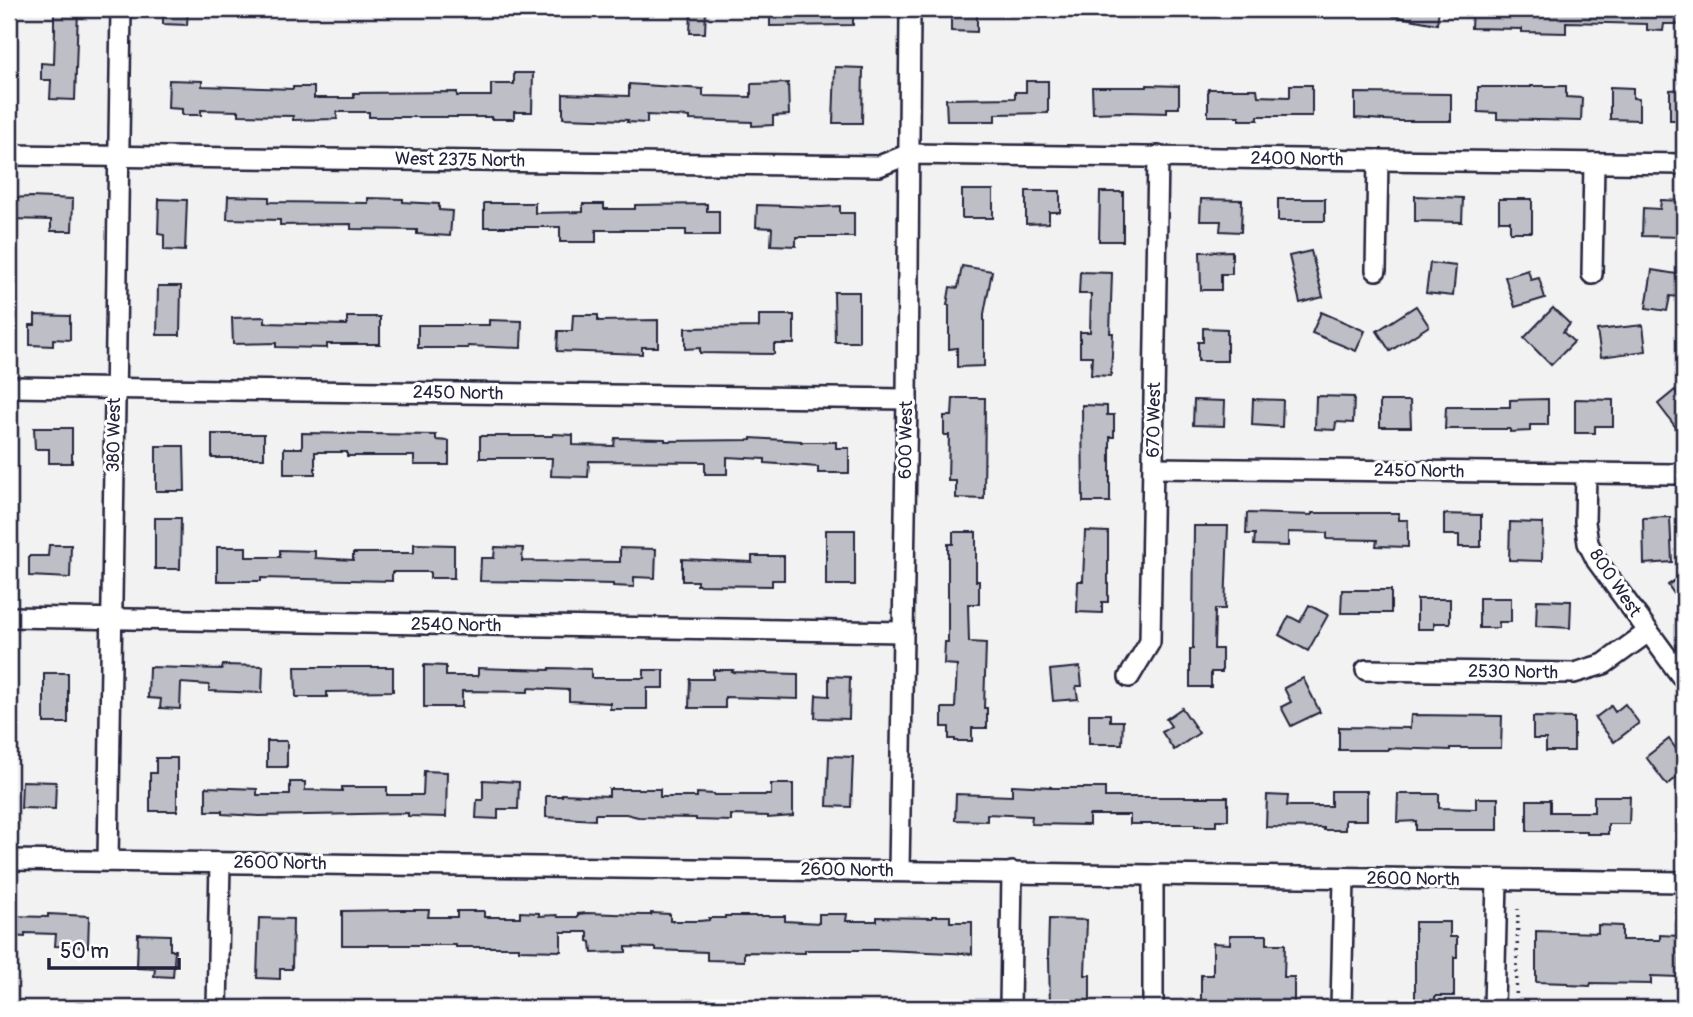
<svg xmlns="http://www.w3.org/2000/svg" width="1693" height="1017" viewBox="0 0 1693 1017" font-family="Pangolin,sans-serif">
	<rect width="100%" height="100%" fill="#f2f2f3"/>
	<filter id="ink" filterUnits="userSpaceOnUse"><feTurbulence type="fractalNoise" baseFrequency=".0143" numOctaves="2"/><feDisplacementMap in="SourceGraphic" scale="14" xChannelSelector="R" yChannelSelector="G"/><feConvolveMatrix kernelMatrix="1 2 1 2 8 2 1 2 1" color-interpolation-filters="sRGB"/></filter>
	<g filter="url(#ink)">
		<!-- building -->
		<g fill="#bebec6" stroke="#22223b" stroke-width="2">
			<path d="M54 9H78L75 100 50 99 51 80H41V63L54 64 55 29H54Z"/>
			<path d="M163 9H188L187 25 163 24Z"/>
			<path d="M691 9H706L705 33H690Z"/>
			<path d="M770 9H853V25L770 26Z"/>
			<path d="M951 9H977V32L951 31Z"/>
			<path d="M1394 9H1439L1437 24 1393 16Z"/>
			<path d="M1472 9H1684V24H1664L1663 31 1647 30V24L1566 22V33L1522 32V29L1471 28Z"/>
			<path d="M835 67 863 68 862 123H833Z"/>
			<path d="M514 73H533L532 112H514V119H491V117H369V112H337V119L293 120V116L239 115V111L201 110V115H182V109L168 108 169 80 202 81V86L293 89V87H314V98H354V93L457 92V96H491V84H514Z"/>
			<path d="M1026 81H1048V113L995 114V121H947L946 99 1015 98V92H1026Z"/>
			<path d="M788 83 789 115 773 116V125L752 126V122L690 120V117L647 115V123L627 122 628 120 563 118V94L629 96V84L703 89V96L751 97V84Z"/>
			<path d="M1147 85 1179 86V108H1167V113L1124 112 1093 113 1092 87H1147Z"/>
			<path d="M1290 85H1312V116H1258V120H1239V116H1208V89H1257L1258 96 1290 97Z"/>
			<path d="M1531 86H1566V97L1582 98 1581 121 1497 119V113L1478 112V87H1531Z"/>
			<path d="M1610 87 1633 88V98L1639 99V120L1610 119Z"/>
			<path d="M1684 89V120H1670V90Z"/>
			<path d="M1355 93 1451 94V121H1399L1355 118Z"/>
			<rect x="962" y="190" width="31" height="28"/>
			<path d="M1026 191H1060V212H1049V223L1026 224Z"/>
			<path d="M1100 192H1123V241H1099Z"/>
			<path d="M228 196 269 197V202L368 203V198L403 199V202L439 204V210L452 211 450 236 417 234V230L351 229V224L280 225V220L227 219Z"/>
			<path d="M1415 196 1463 198 1462 222 1415 221Z"/>
			<path d="M31 197 73 199 72 231H51V220L9 219V198Z"/>
			<path d="M159 199 187 200 185 251 164 250V235L158 234Z"/>
			<path d="M1201 199 1242 200 1241 232 1220 231 1221 221H1200Z"/>
			<rect x="1278" y="199" width="47" height="22"/>
			<path d="M1499 199H1532V232H1510V221H1499Z"/>
			<path d="M1661 200 1684 201 1683 237 1642 236 1643 208 1660 209Z"/>
			<path d="M484 203H535V213L583 212V204H604V209H635V205L707 204V211H719V235H686V230H596V242H560V227H484Z"/>
			<path d="M757 205 821 207 840 206V213H854V237H796V246L771 245 772 228 756 227Z"/>
			<path d="M1232 251V274H1221V290H1201L1200 252Z"/>
			<path d="M1311 251 1323 297 1300 303 1289 256Z"/>
			<path d="M1430 263 1456 266 1453 296 1426 293Z"/>
			<path d="M962 266 992 271 984 314V366L957 367V348L949 349V305H947L950 287 958 288Z"/>
			<path d="M1528 270 1531 280 1539 278 1545 298 1515 307 1505 277Z"/>
			<path d="M1652 270 1683 275 1679 297 1670 296 1667 311 1646 308Z"/>
			<path d="M1080 272 1112 273 1110 333H1113L1111 376 1091 375 1092 356H1080V332H1090L1091 294H1079Z"/>
			<path d="M158 286H181L180 335H157Z"/>
			<path d="M834 292H859V342H835Z"/>
			<path d="M1416 306 1429 326 1390 351 1377 331Z"/>
			<path d="M1553 308 1570 324 1563 332 1574 342 1551 365 1524 338Z"/>
			<path d="M1321 312 1365 331 1356 351 1312 333Z"/>
			<path d="M35 315 70 316V340L53 339V346L30 345V325H35Z"/>
			<path d="M573 315H598V321L658 320V347H642V354L557 351 558 331H572Z"/>
			<path d="M759 315H794V344H774V354L700 353V348L685 349V328L759 327Z"/>
			<path d="M265 317V323L347 325V317H380V344H327V348L276 347V343L233 344 232 318Z"/>
			<path d="M489 320 522 321 521 348 468 346V348H418V325H489Z"/>
			<path d="M1643 325 1646 351 1601 357 1597 330Z"/>
			<path d="M1203 328 1227 329V361H1198V342H1203Z"/>
			<path d="M1675 390 1684 402V438L1658 404Z"/>
			<path d="M1316 396 1354 397 1353 423 1336 422 1335 430 1315 429Z"/>
			<path d="M953 398H985L984 499 956 498V481H948L949 435H944V416H952Z"/>
			<path d="M1253 399 1283 400 1282 427 1252 425Z"/>
			<path d="M1548 399V425H1530V431L1510 432V429H1445L1446 407H1510V400Z"/>
			<path d="M1575 399 1613 400V426H1595V433H1575Z"/>
			<path d="M1194 400 1225 401 1224 426 1193 425Z"/>
			<path d="M1380 401H1410L1411 427H1380Z"/>
			<path d="M1082 405 1107 406V415H1114V437H1110V502H1083Z"/>
			<path d="M34 428H72V463H49V449H35Z"/>
			<path d="M302 433 436 435V440L449 441V465H414V456H347V452H315V474H284V448H302Z"/>
			<rect x="212" y="434" width="52" height="24"/>
			<path d="M553 434 573 435V445L614 446 615 438 665 439V441L751 440V438L801 441V442H836V448H849V473H818V467L765 463V459L727 457V474H705V462L589 461 588 477 551 476 552 458H480V436H553Z"/>
			<path d="M156 446H184L185 491H156Z"/>
			<path d="M1247 513 1312 515V513H1399V520H1408V547L1376 546 1377 540 1327 539V533L1288 532V546L1254 545 1255 534H1246Z"/>
			<path d="M1444 514 1481 515V547H1459V535H1444Z"/>
			<path d="M1670 517 1672 562 1644 564 1643 518Z"/>
			<path d="M155 518H181L180 569H155Z"/>
			<path d="M1510 522 1543 523 1542 561 1509 560Z"/>
			<path d="M1194 526H1228L1225 609H1215L1214 649H1222V672H1211V687H1190V649H1193Z"/>
			<rect x="826" y="530" width="29" height="55"/>
			<path d="M1085 531 1108 532V602H1102V613L1077 612 1078 581H1083Z"/>
			<path d="M953 532H976V581H979V604H968L969 642 986 643 984 708H987V728H972V741H955V739H949V727H942V708H955L957 665 944 664 945 642H948V544H953Z"/>
			<path d="M414 544 454 545V578H430V572H392V581L261 578V581H217V547H246V557H280V550L315 551V558L353 560V553H414Z"/>
			<path d="M49 545H71L70 578 29 576V556H48Z"/>
			<path d="M495 547 523 548 522 561 620 562V548L656 549 655 578 634 577V587L613 586V584L480 581 481 558H494Z"/>
			<path d="M752 556H784V580H772V586L697 585V581H682V559L752 562Z"/>
			<path d="M1684 574V608L1668 585Z"/>
			<path d="M1342 590H1391V613H1341Z"/>
			<path d="M1479 598H1511V622H1499V628H1479Z"/>
			<path d="M1417 599H1450V623H1434V629H1417Z"/>
			<path d="M1537 600 1571 601 1570 628 1536 626Z"/>
			<path d="M1309 605 1328 615 1308 651 1279 635 1289 616 1300 622Z"/>
			<path d="M223 665 263 666 262 693 209 691V685L181 683 180 709 160 708 161 699 148 698 149 667 222 669Z"/>
			<path d="M424 665 446 666V676H478V668L549 670 550 668 591 669V678H644V670H664V688H647V709H610V703L569 701V690L528 688V692L462 691V707H424Z"/>
			<path d="M295 667H393V691L327 692V697H296Z"/>
			<path d="M1080 667 1082 686H1076L1078 699 1053 701 1050 670Z"/>
			<path d="M713 670H733L732 672 798 674V699L725 697V708H689L690 679H713Z"/>
			<rect x="44" y="673" width="24" height="50"/>
			<path d="M829 676 850 677 849 719 815 718 816 695 829 696Z"/>
			<path d="M1303 678 1320 712 1291 726 1281 707 1291 702 1284 688Z"/>
			<path d="M1625 704 1639 723 1614 742 1595 718 1611 706 1615 712Z"/>
			<path d="M1182 708 1199 733 1174 750 1162 732 1171 726 1166 719Z"/>
			<path d="M1089 714H1110V721H1123L1122 744H1089Z"/>
			<path d="M1411 715 1502 716 1501 748H1450V750L1388 748V750H1339V727L1410 728Z"/>
			<path d="M1533 717 1574 718V751H1546V739H1533Z"/>
			<path d="M1669 739 1684 760V772L1667 785 1646 757Z"/>
			<rect x="267" y="741" width="20" height="26"/>
			<path d="M829 756 853 757 851 807 827 806Z"/>
			<path d="M156 758H177V811H150V773H156Z"/>
			<path d="M424 771 447 772 446 817 408 816V813L259 816 222 814V811H206V787L257 789V795H290V782H305V790L342 791V787H387V795H423Z"/>
			<path d="M483 780 519 782 518 809H498V819L476 818 477 800H483Z"/>
			<path d="M22 781 56 782 55 809 21 808Z"/>
			<path d="M771 784H793V816L768 818V816L731 815V821L696 820V818L638 817 626 814H595V820L546 817V796H562V794L609 796V789H660V797H697V793L714 794V795H771Z"/>
			<path d="M1012 785 1051 787V788H1105V797H1228V820H1216V826H1195V824H1130V815H1089V825L1031 824 1032 816 987 814V821L955 820 956 794 1012 796Z"/>
			<path d="M1331 791H1367V820H1345V830H1324V828L1266 827 1267 795 1288 796 1287 806H1331Z"/>
			<path d="M1398 794H1439V808L1476 809V798H1498V830H1416V821L1397 822Z"/>
			<path d="M1594 796H1630L1629 824H1608V834H1587V831H1527V800H1550V812H1594Z"/>
			<path d="M401 910H429L428 917H457V911H484V917H520V912L539 913V916L557 915 558 917H578V914L587 913 642 915H651V913L670 914V921H699L709 920V918H725V916H785V921L819 923V914H847L846 921H877V917L932 918V916H950V922H972V954L884 950H805V953L744 952V961L707 960V952L656 950V948L626 947V952L592 953 591 942 588 941V932H561V951L519 950V947H456V945H342V911Z"/>
			<path d="M48 914 89 916 88 947 55 946 56 934 25 933V937L9 936V916L48 917Z"/>
			<path d="M259 918 293 919 292 969H280V979L257 978Z"/>
			<path d="M1049 919 1087 920 1085 975H1090V1008H1050L1049 958H1048Z"/>
			<path d="M1415 922H1450V937H1457V957H1454V996H1435V1008H1415Z"/>
			<path d="M1598 925 1622 926V940H1660V935L1680 936 1679 977 1651 976V984L1591 983 1590 986 1568 985V983L1536 982V931L1598 933Z"/>
			<path d="M138 934 170 935V950H175L173 977 154 976 155 969 137 968Z"/>
			<path d="M1230 935H1267V944H1285L1284 977H1294V1008H1201V975H1213V943L1230 944Z"/>
		</g>
		<g fill="none" stroke-linecap="round" stroke-linejoin="round">
			<defs>
				<g id="minor">
					<path d="M9 155 879 166 909 154 1684 164"/>
					<path d="M1376 270 1378 160"/>
					<path d="M1592 274 1594 163"/>
					<path d="M9 387 907 399"/>
					<path d="M1154 468 1674 474 1684 471"/>
					<path d="M1586 473 1585 522 1588 543 1597 561 1684 680"/>
					<path d="M9 617 903 632"/>
					<path d="M1366 670 1574 673 1604 664 1648 632"/>
					<path d="M1129 677 1150 642 1158 156"/>
					<path d="M9 860 1684 882"/>
					<path d="M108 861 121 9"/>
					<path d="M899 871 907 399 910 9"/>
					<path d="M217 1008 220 863"/>
					<path d="M1010 1008 1012 872"/>
					<path d="M1153 1008V875"/>
					<path d="M1341 1008 1344 879"/>
					<path d="M1494 1008 1497 880"/>
				</g>
			</defs>
			<!-- minor casing -->
			<use href="#minor" stroke="#22223b" stroke-width="24"/>
			<!-- path -->
			<path stroke="#22223b" stroke-width="3.5" stroke-dasharray="2 5" stroke-linecap="butt" d="M1516 1008 1518 909"/>
			<!-- minor -->
			<use href="#minor" stroke="#fff" stroke-width="19"/>
		</g>
	</g>
	<g text-anchor="middle" dominant-baseline="central" stroke-width="6" stroke-linejoin="round" paint-order="stroke">
		<!-- street labels -->
		<g font-size="18" fill="#22223b" stroke="#fff">
			<text transform="translate(1297 159) rotate(1)">2400 North</text>
			<text transform="translate(460 160) rotate(1)">West 2375 North</text>
			<text transform="translate(458 393) rotate(1)">2450 North</text>
			<text transform="translate(1154 420) rotate(-89)">670 West</text>
			<text transform="translate(114 435) rotate(-89)">380 West</text>
			<text transform="translate(906 440) rotate(-89)">600 West</text>
			<text transform="translate(1419 471) rotate(1)">2450 North</text>
			<text transform="translate(1615 583) rotate(56)">800 West</text>
			<text transform="translate(456 625) rotate(1)">2540 North</text>
			<text transform="translate(1513 672) rotate(1)">2530 North</text>
			<text transform="translate(280 863) rotate(1)">2600 North</text>
			<text transform="translate(847 870) rotate(1)">2600 North</text>
			<text transform="translate(1413 879) rotate(1)">2600 North</text>
		</g>
	</g>
	<!-- margin -->
	<rect width="1693" height="1017" fill="none" stroke="#fff" stroke-width="35"/>
	<rect x="18" y="18" width="1658" height="982" fill="none" stroke="#22223b" stroke-width="2.5" filter="url(#ink)"/>
	<!-- scale -->
	<path d="M49 958v10h130v-10" fill="none" stroke="#22223b" stroke-width="3.5"/>
	<text x="60" y="958" font-size="21" fill="#22223b" stroke="#ffffff" stroke-width="5" paint-order="stroke">50 m</text>
</svg>
